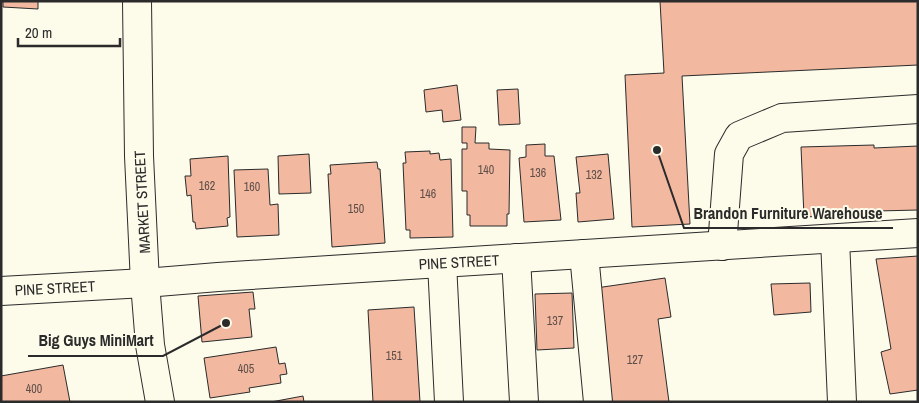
<svg xmlns="http://www.w3.org/2000/svg" width="919" height="403" viewBox="0 0 919 403" font-family="'Archivo Narrow',sans-serif">
	<rect width="100%" height="100%" fill="#fdfbea"/>
	<!-- building -->
	<g fill="#f2b8a0" stroke="#2b2b2b">
		<path d="M3 1H38V9L3 7Z"/>
		<path d="M660 1H918V65L682 76 690 224 632 227 625 75 664 73Z"/>
		<path d="M457 85 461 120 443 122 442 110 426 112 424 90Z"/>
		<path d="M518 89 520 124 499 125 497 90Z"/>
		<path d="M462 127H476L475 143H489V149L510 150 509 214H507V226H470V215H467V191H462V149H467V143H462Z"/>
		<path d="M545 144V156H554L561 220 524 222 519 158 526 157V145Z"/>
		<path d="M874 145V148L918 146V210L877 211V214L804 217 801 147Z"/>
		<path d="M430 151V154L439 153 440 160 451 159 453 237 410 238V230H406L403 163H406L405 152Z"/>
		<path d="M309 154 311 193 279 194 278 156Z"/>
		<path d="M608 154 614 219 578 222 576 193H580L576 157Z"/>
		<path d="M228 156 230 217 227 218 228 226 196 229 195 222H193L191 195 187 196 185 176H191L190 159Z"/>
		<path d="M377 162 378 169H380L385 243 332 247 328 174H331L330 165Z"/>
		<path d="M268 169 270 205 278 204 279 235 237 237 234 170Z"/>
		<path d="M918 256V390L890 394 881 352 891 349 876 259Z"/>
		<path d="M665 278 671 317 658 319 669 402H612L596 288Z"/>
		<path d="M810 283 811 312 774 315 771 284Z"/>
		<path d="M253 292 255 309H249L252 337 202 342 198 296Z"/>
		<path d="M572 293 574 348 537 350 535 294Z"/>
		<path d="M414 307 420 402H373L368 310Z"/>
		<path d="M276 347 279 364 285 363 287 374 280 375 281 383 249 388 250 392 210 398 204 358Z"/>
		<path d="M63 365 70 402H1V376Z"/>
		<path d="M303 396 304 402H271Z"/>
	</g>
	<g fill="none" stroke-linecap="round" stroke-linejoin="round">
		<defs>
			<g id="minor">
				<path d="M137 1 139 156 145 283 150 345 160 402"/>
				<path d="M835 239 842 402"/>
				<path d="M722 246 729 154 739 136 782 118 918 109"/>
				<path d="M584 254 598 402"/>
				<path d="M516 258 524 402"/>
				<path d="M442 263 449 402"/>
				<path d="M1 291 145 283 218 277 918 233"/>
			</g>
		</defs>
		<!-- minor casing -->
		<use href="#minor" stroke="#2b2b2b" stroke-width="30"/>
		<!-- minor -->
		<use href="#minor" stroke="#fdfbea" stroke-width="28"/>
	</g>
	<g text-anchor="middle" dominant-baseline="central" stroke-width="4" stroke-linejoin="round" paint-order="stroke">
		<!-- number labels -->
		<g font-size="12" fill="#5d4e48">
			<text x="486" y="170">140</text>
			<text x="538" y="173">136</text>
			<text x="594" y="175">132</text>
			<text x="207" y="186">162</text>
			<text x="252" y="187">160</text>
			<text x="428" y="194">146</text>
			<text x="356" y="209">150</text>
			<text x="555" y="321">137</text>
			<text x="394" y="356">151</text>
			<text x="635" y="360">127</text>
			<text x="246" y="369">405</text>
			<text x="34" y="389">400</text>
		</g>
		<!-- street labels -->
		<g font-size="15" fill="#2b2b2b" stroke="#fdfbea">
			<text transform="translate(142 202) rotate(-93)">MARKET STREET</text>
			<text transform="translate(459 262) rotate(-3)">PINE STREET</text>
			<text transform="translate(55 288) rotate(-3)">PINE STREET</text>
		</g>
	</g>
	<!-- callouts -->
	<path fill="none" stroke="#2b2b2b" stroke-width="2" d="M657 150L684 228H893M226 323L163 356H28"/>
	<g fill="#2b2b2b" stroke="#fdfbea" stroke-width="2">
		<circle cx="657" cy="150" r="5"/>
		<circle cx="226" cy="323" r="5"/>
	</g>
	<g font-size="16" text-anchor="middle" font-weight="bold" fill="#2b2b2b" stroke="#fdfbea" stroke-width="4" stroke-linejoin="round" paint-order="stroke">
		<text x="788" y="219">Brandon Furniture Warehouse</text>
		<text x="96" y="346">Big Guys MiniMart</text>
	</g>
	<!-- border -->
	<rect width="919" height="403" fill="none" stroke="#2b2b2b" stroke-width="5"/>
	<!-- scale -->
	<path d="M18 38v8h102v-8" fill="none" stroke="#2b2b2b" stroke-width="2.5"/>
	<text x="25" y="38" font-size="15" fill="#2b2b2b" stroke="#fdfbea" stroke-width="4" paint-order="stroke">20 m</text>
</svg>
